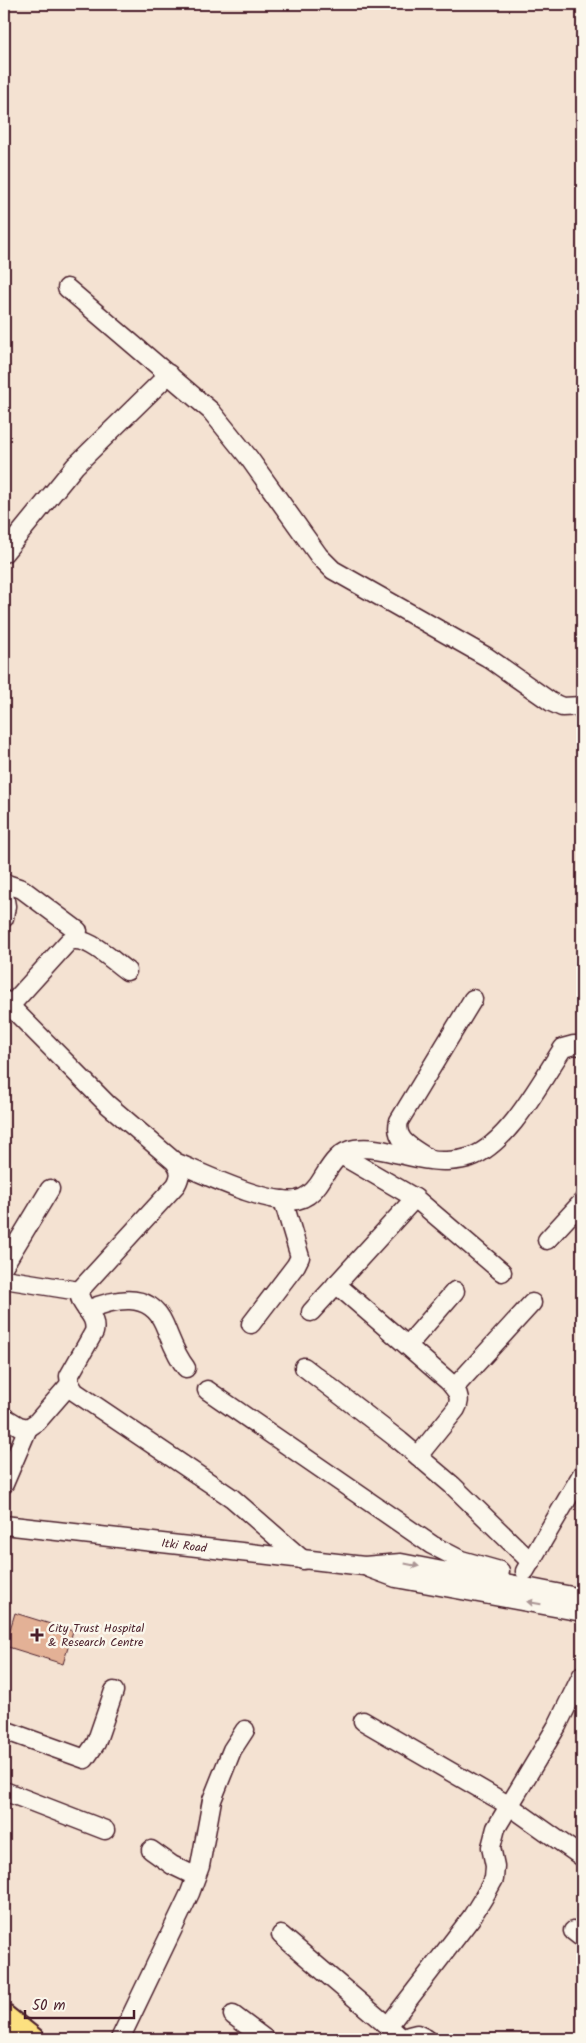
<svg xmlns="http://www.w3.org/2000/svg" width="586" height="2043" viewBox="0 0 586 2043" font-family="Kalam,sans-serif">
	<rect width="100%" height="100%" fill="#f4e2d2"/>
	<filter id="ink" filterUnits="userSpaceOnUse"><feTurbulence type="fractalNoise" baseFrequency=".02" numOctaves="2"/><feDisplacementMap in="SourceGraphic" scale="10" xChannelSelector="R" yChannelSelector="G"/><feConvolveMatrix kernelMatrix="1 2 1 2 8 2 1 2 1" color-interpolation-filters="sRGB"/></filter>
	<g filter="url(#ink)">
		<!-- building -->
		<path fill="#e3b196" stroke="#4a1f2b" d="M15 1613 73 1631 63 1664 5 1646Z"/>
		<g fill="none" stroke-linecap="round" stroke-linejoin="round">
			<defs>
				<g id="minor">
					<path d="M67 288 211 411 249 458 319 556 333 570 487 657 551 702 562 707 582 706"/>
					<path d="M4 553 75 466 169 374"/>
					<path d="M4 883 22 889 78 931"/>
					<path d="M4 894 6 906 4 918"/>
					<path d="M4 1000 107 1104 175 1162C181 1171 181 1176 176 1185L79 1291C79 1308 98 1314 94 1332L69 1376 70 1384 75 1392 232 1498 303 1560"/>
					<path d="M10 1006 69 941C88 935 111 960 127 971"/>
					<path d="M341 1155 415 1198 502 1272"/>
					<path d="M426 1157C411 1147 394 1140 399 1121L473 999"/>
					<path d="M175 1162C204 1174 267 1205 297 1200 306 1198 313 1192 318 1185 328 1171 335 1152 355 1149 379 1145 406 1158 430 1160 442 1162 459 1161 471 1157 509 1143 541 1081 563 1048L574 1045 582 1046"/>
					<path d="M547 1240 582 1202"/>
					<path d="M4 1265 50 1189"/>
					<path d="M4 1279 79 1291"/>
					<path d="M336 1284 448 1381C456 1390 463 1397 456 1409L418 1456"/>
					<path d="M87 1310C114 1299 149 1290 164 1324 171 1340 175 1354 186 1368"/>
					<path d="M311 1312 415 1198"/>
					<path d="M251 1324 296 1265 300 1257 283 1200"/>
					<path d="M408 1345 455 1291"/>
					<path d="M304 1367 400 1441 452 1485 531 1562"/>
					<path d="M454 1388 532 1303"/>
					<path d="M207 1390 432 1545 461 1560 500 1571"/>
					<path d="M4 1417 19 1426 28 1428 37 1422 70 1384"/>
					<path d="M4 1484 28 1428"/>
					<path d="M4 1525 364 1566 401 1563 582 1598"/>
					<path d="M369 1568 396 1578 582 1612"/>
					<path d="M525 1571 582 1474"/>
					<path d="M363 1721 510 1806 582 1857"/>
					<path d="M4 1730 85 1759 96 1743 114 1691"/>
					<path d="M4 1791 105 1830"/>
					<path d="M151 1850 172 1865 195 1876"/>
					<path d="M573 1931 582 1938"/>
					<path d="M281 1935 403 2039"/>
					<path d="M233 2015 265 2039"/>
					<path d="M388 2026 471 1918 484 1897 494 1879 495 1866 491 1847 496 1828 557 1726 582 1675"/>
					<path d="M120 2039 190 1893 200 1866 212 1800 232 1750 245 1730"/>
					<path d="M406 2039 409 2036 417 2034 427 2039"/>
				</g>
				<path id="major" d="M4 2016 33 2039"/>
			</defs>
			<!-- minor casing -->
			<use href="#minor" stroke="#4a1f2b" stroke-width="21"/>
			<!-- major casing -->
			<use href="#major" stroke="#4a1f2b" stroke-width="26"/>
			<!-- minor -->
			<use href="#minor" stroke="#fbf7ec" stroke-width="18"/>
			<!-- major -->
			<use href="#major" stroke="#fce080" stroke-width="22"/>
		</g>
		<!-- one-way arrows -->
		<defs><path id="oneway-solid" d="M-6-.8H1V-3.2L6.5 0L1 3.2V.8H-6Z" transform="scale(1.25)"/></defs>
		<g fill="#ab9695">
			<use href="#oneway-solid" transform="translate(412 1565) rotate(11)"/>
			<use href="#oneway-solid" transform="translate(534 1603) rotate(-170)"/>
		</g>
	</g>
	<!-- markers -->
	<path fill="#4a1f2b" stroke="#fbf7ec" stroke-width="2" d="M34.5 1627.5h5v5h5v5h-5v5h-5v-5h-5v-5h5z"/>
	<g text-anchor="middle" dominant-baseline="central" stroke-width="5" stroke-linejoin="round" paint-order="stroke">
		<!-- street labels -->
		<g font-size="12" fill="#4a1f2b" stroke="#fbf7ec">
			<text transform="translate(184 1546) rotate(7)">Itki Road</text>
		</g>
		<!-- poi labels -->
		<g font-size="12" fill="#4a1f2b" stroke="#fbf7ec" text-anchor="start">
			<text x="48" y="1628">City Trust Hospital<tspan x="48" dy="14">&amp; Research Centre</tspan></text>
		</g>
	</g>
	<!-- margin -->
	<rect width="586" height="2043" fill="none" stroke="#fbf7ec" stroke-width="20"/>
	<rect x="10" y="10" width="566" height="2023" fill="none" stroke="#4a1f2b" stroke-width="2" filter="url(#ink)"/>
	<!-- scale -->
	<path d="M25 2010v8h109v-8" fill="none" stroke="#4a1f2b" stroke-width="2.5"/>
	<text x="32" y="2010" font-size="15" fill="#4a1f2b" stroke="#fbf7ec" stroke-width="4" paint-order="stroke">50 m</text>
</svg>
